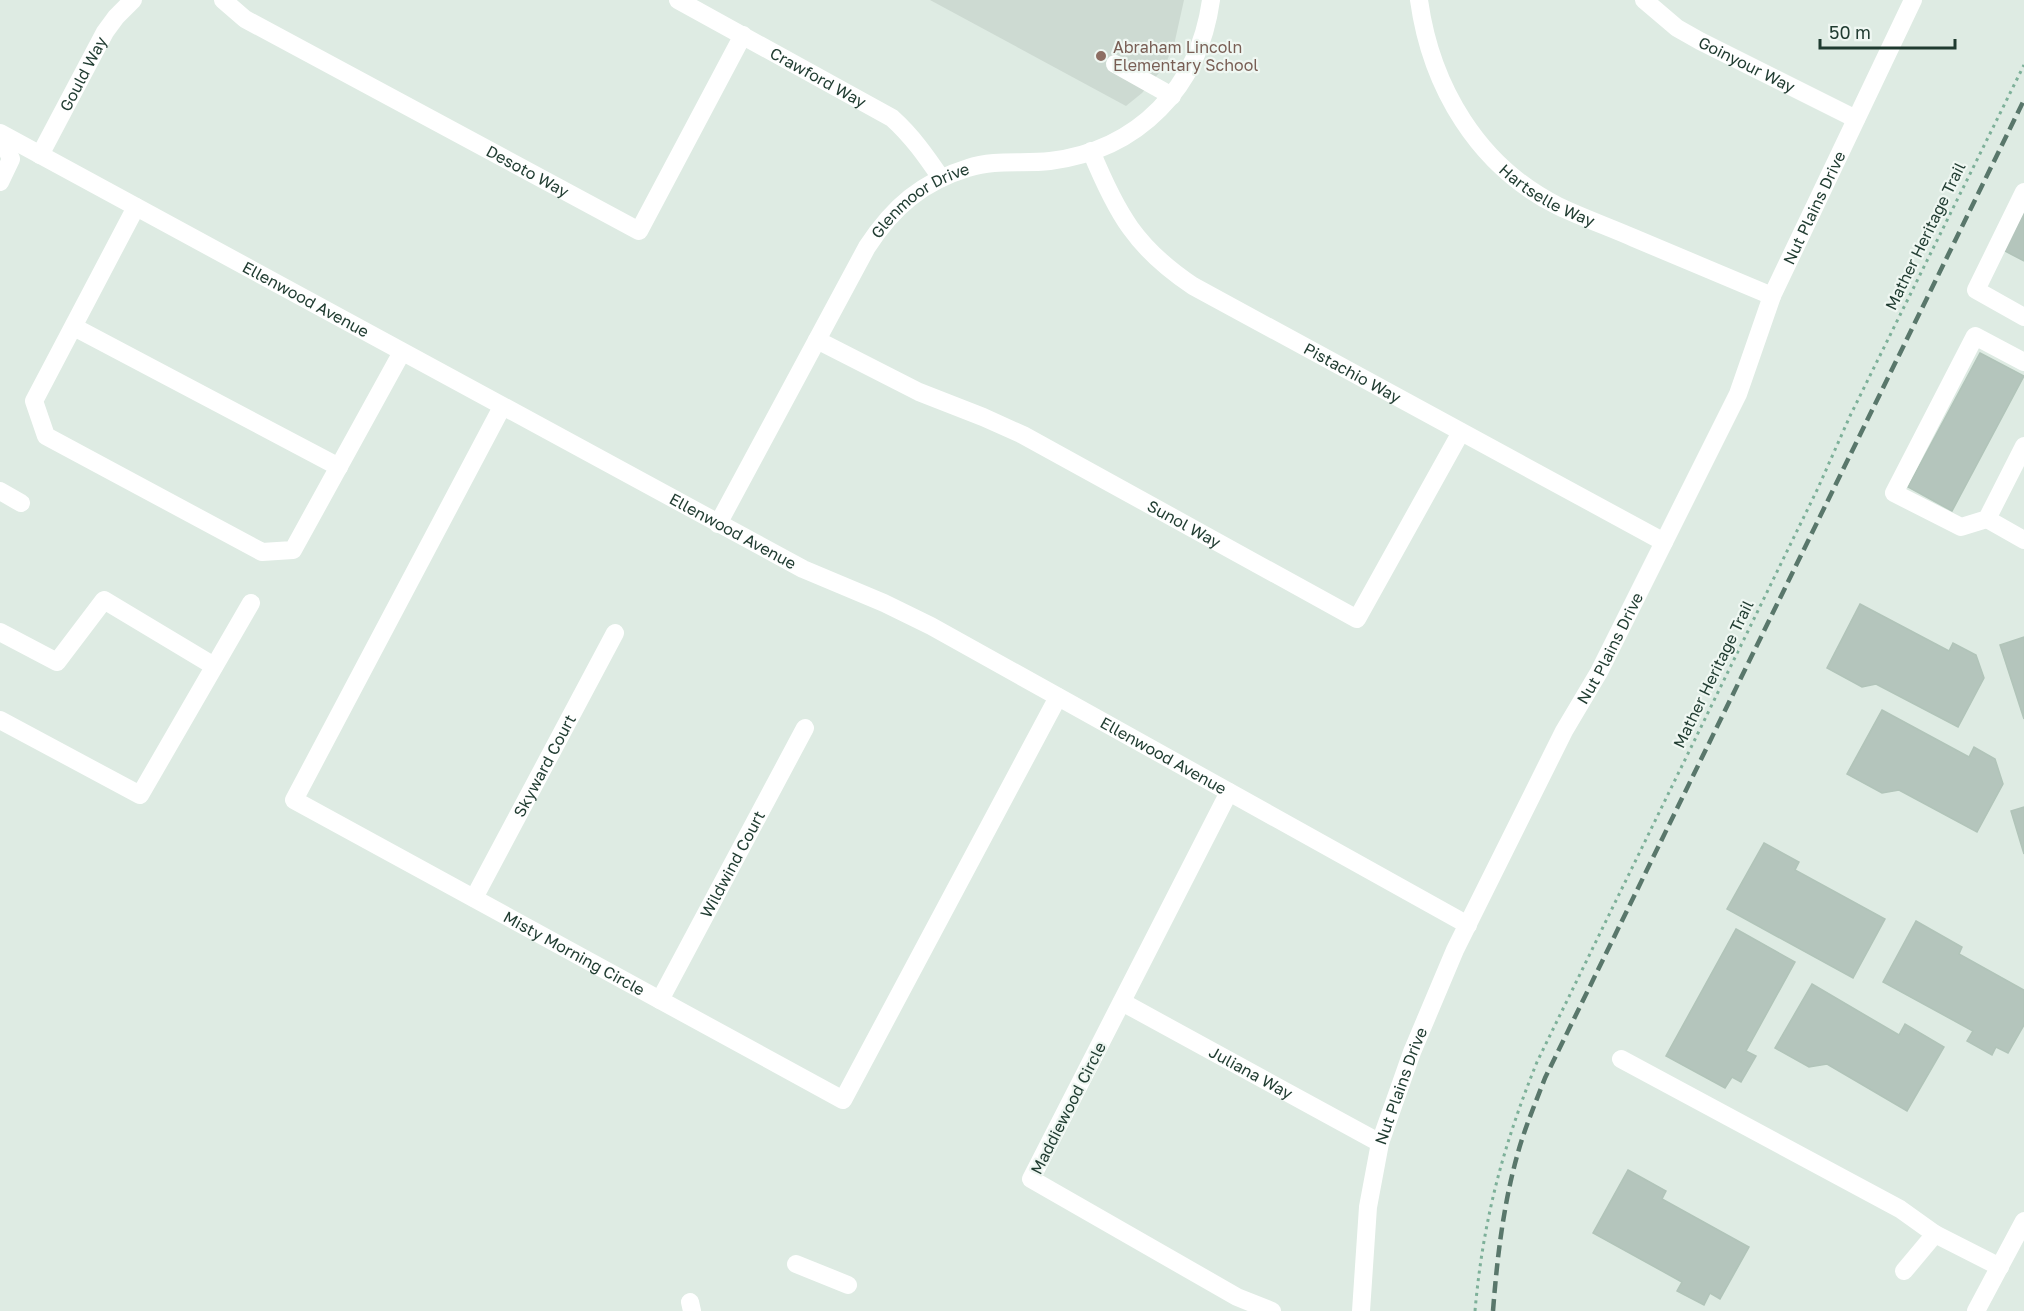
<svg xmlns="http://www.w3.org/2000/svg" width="2024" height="1311" viewBox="0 0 2024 1311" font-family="'Golos Text',sans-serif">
	<rect width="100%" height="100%" fill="#deebe3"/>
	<!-- built -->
	<path fill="#cddad2" d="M930 0H1184L1174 45 1164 67 1142 93 1126 106Z"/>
	<!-- building -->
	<g fill="#b4c5bc" stroke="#b1c4b9" stroke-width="1.5">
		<path d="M2024 209V261L2003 250Z"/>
		<path d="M1980 353 2024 376 1952 511 1908 487Z"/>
		<path d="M1860 604 1949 651 1953 643 1976 655 1984 678 1958 727 1876 684 1862 687 1827 668Z"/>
		<path d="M2024 637V719L2000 645Z"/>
		<path d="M1882 710 1969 757 1974 747 1995 759 2003 784 1977 832 1899 790 1882 793 1847 774Z"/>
		<path d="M2024 807V854L2011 811Z"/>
		<path d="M1764 843 1799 862 1795 870 1885 919 1853 978 1727 909Z"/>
		<path d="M1916 921 1962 947 1959 954 2024 990V1025L2008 1053 1996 1047 1992 1055 1967 1041 1973 1031 1883 982Z"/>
		<path d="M1736 929 1795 962 1746 1051 1756 1056 1741 1082 1732 1077 1725 1088 1666 1056Z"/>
		<path d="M1812 984 1899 1035 1905 1024 1944 1047 1907 1111 1827 1064 1809 1067 1775 1048Z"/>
		<path d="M1628 1170 1666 1191 1662 1199 1749 1247 1720 1299 1710 1293 1704 1305 1677 1291 1682 1282 1593 1233Z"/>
	</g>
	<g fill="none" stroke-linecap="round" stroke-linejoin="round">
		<!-- path -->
		<path stroke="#7db099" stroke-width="3" stroke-dasharray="3 4.5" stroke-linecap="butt" d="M1475 1311C1483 1220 1503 1146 1537 1062L1818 488 1850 416 2024 65"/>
		<!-- minor -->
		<g stroke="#fff" stroke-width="18">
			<path id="s1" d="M223 0 245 19 639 231 743 35"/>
			<path id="s2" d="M678 0 892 118C912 136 926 156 941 178"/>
			<path id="s3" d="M1419 0C1431 87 1478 166 1558 206 1583 218 1609 227 1634 238 1680 257 1726 277 1772 296"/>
			<path id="s4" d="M1644 0 1677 28 1700 41 1856 119"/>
			<path d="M1115 64 1172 96"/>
			<path id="s5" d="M0 133 803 569 884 603 931 626 1468 925"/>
			<path d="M0 146 7 150 11 159 0 182"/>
			<path id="s6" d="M1091 151C1117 214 1136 248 1193 286L1664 542"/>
			<path id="s7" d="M40 155 105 32 116 17 133 0"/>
			<path d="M2024 192 1976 290 2024 317"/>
			<path d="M136 207 34 401 46 436 262 552 293 550 402 352"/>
			<path d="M74 327 339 467"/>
			<path id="s8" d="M817 340 919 392 983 417 1023 435 1357 619 1461 432"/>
			<path d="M2024 362 1975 336 1894 493 1961 527 1987 519 2024 446"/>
			<path id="s9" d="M502 407 294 800 843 1100 1058 697"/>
			<path d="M0 491 21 503"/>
			<path d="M1987 519 2024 540"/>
			<path id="s10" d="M718 524 867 247C893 207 922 182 968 168 995 159 1023 164 1050 161 1139 150 1199 87 1211 0"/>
			<path d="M0 632 57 662 104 600 214 666"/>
			<path d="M0 720 140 795 251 603"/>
			<path d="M1229 792 1031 1179 1237 1297 1272 1311"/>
			<path id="s11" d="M474 898 615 633"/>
			<path id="s12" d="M660 1000 805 728"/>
			<path id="s13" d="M1122 1002 1380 1143"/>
			<path d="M1621 1059 1900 1209 1935 1234 2000 1267"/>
			<path d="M796 1264 848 1285"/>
			<path d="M1904 1271 1935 1234"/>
			<path d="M690 1302 692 1311"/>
			<path id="s14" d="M1361 1311 1368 1207 1380 1143 1412 1052 1455 950 1564 731 1599 672 1738 394 1772 296 1913 0"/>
			<path d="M1976 1311 2024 1221"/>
		</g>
		<!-- rail -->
		<path stroke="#59776b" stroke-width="4.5" stroke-dasharray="12 6" stroke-linecap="butt" d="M1493 1311C1497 1259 1503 1207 1517 1156 1524 1130 1535 1104 1545 1078L2024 100"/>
	</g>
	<!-- markers -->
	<circle fill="#8d6e63" stroke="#eff7f2" stroke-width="2" cx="1101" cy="56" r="6"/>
	<g text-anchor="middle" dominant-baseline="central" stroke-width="4.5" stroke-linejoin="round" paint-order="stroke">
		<!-- education labels -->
		<g font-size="16" fill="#785e54" stroke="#eff7f2" text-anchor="start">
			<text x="1113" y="47">Abraham Lincoln<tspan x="1113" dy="18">Elementary School</tspan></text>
		</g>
		<!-- street labels -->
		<g font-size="16" fill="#1f3b30" stroke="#eff7f2">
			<text stroke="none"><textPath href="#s4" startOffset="122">Goinyour Way</textPath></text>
			<text stroke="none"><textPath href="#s7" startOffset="92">Gould Way</textPath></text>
			<text stroke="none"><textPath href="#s2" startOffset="160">Crawford Way</textPath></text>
			<text stroke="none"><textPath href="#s1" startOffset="350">Desoto Way</textPath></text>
			<text stroke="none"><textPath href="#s3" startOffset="244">Hartselle Way</textPath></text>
			<text stroke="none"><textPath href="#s10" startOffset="387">Glenmoor Drive</textPath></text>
			<text stroke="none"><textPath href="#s14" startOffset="1202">Nut Plains Drive</textPath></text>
			<text transform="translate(1925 236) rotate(-64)">Mather Heritage Trail</text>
			<text stroke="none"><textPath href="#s5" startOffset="348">Ellenwood Avenue</textPath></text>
			<text stroke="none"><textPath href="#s6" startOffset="354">Pistachio Way</textPath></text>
			<text stroke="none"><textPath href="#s8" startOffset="411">Sunol Way</textPath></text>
			<text stroke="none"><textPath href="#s5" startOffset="834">Ellenwood Avenue</textPath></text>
			<text stroke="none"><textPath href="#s14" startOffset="716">Nut Plains Drive</textPath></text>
			<text transform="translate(1713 674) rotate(-64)">Mather Heritage Trail</text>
			<text stroke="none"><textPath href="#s5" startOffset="1320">Ellenwood Avenue</textPath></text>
			<text stroke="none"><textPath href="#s11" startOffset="150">Skyward Court</textPath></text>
			<text stroke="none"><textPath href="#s12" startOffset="154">Wildwind Court</textPath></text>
			<text stroke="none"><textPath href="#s9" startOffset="764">Misty Morning Circle</textPath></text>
			<text stroke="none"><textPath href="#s13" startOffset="147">Juliana Way</textPath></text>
			<text stroke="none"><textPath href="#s14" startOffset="230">Nut Plains Drive</textPath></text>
			<text transform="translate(1068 1108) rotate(-63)">Maddiewood Circle</text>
		</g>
	</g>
	<!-- scale -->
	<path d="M1820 39v9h135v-9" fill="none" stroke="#1f3b30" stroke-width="3"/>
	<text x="1829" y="39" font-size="18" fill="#1f3b30" stroke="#eff7f2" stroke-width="4.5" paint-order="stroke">50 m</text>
</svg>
